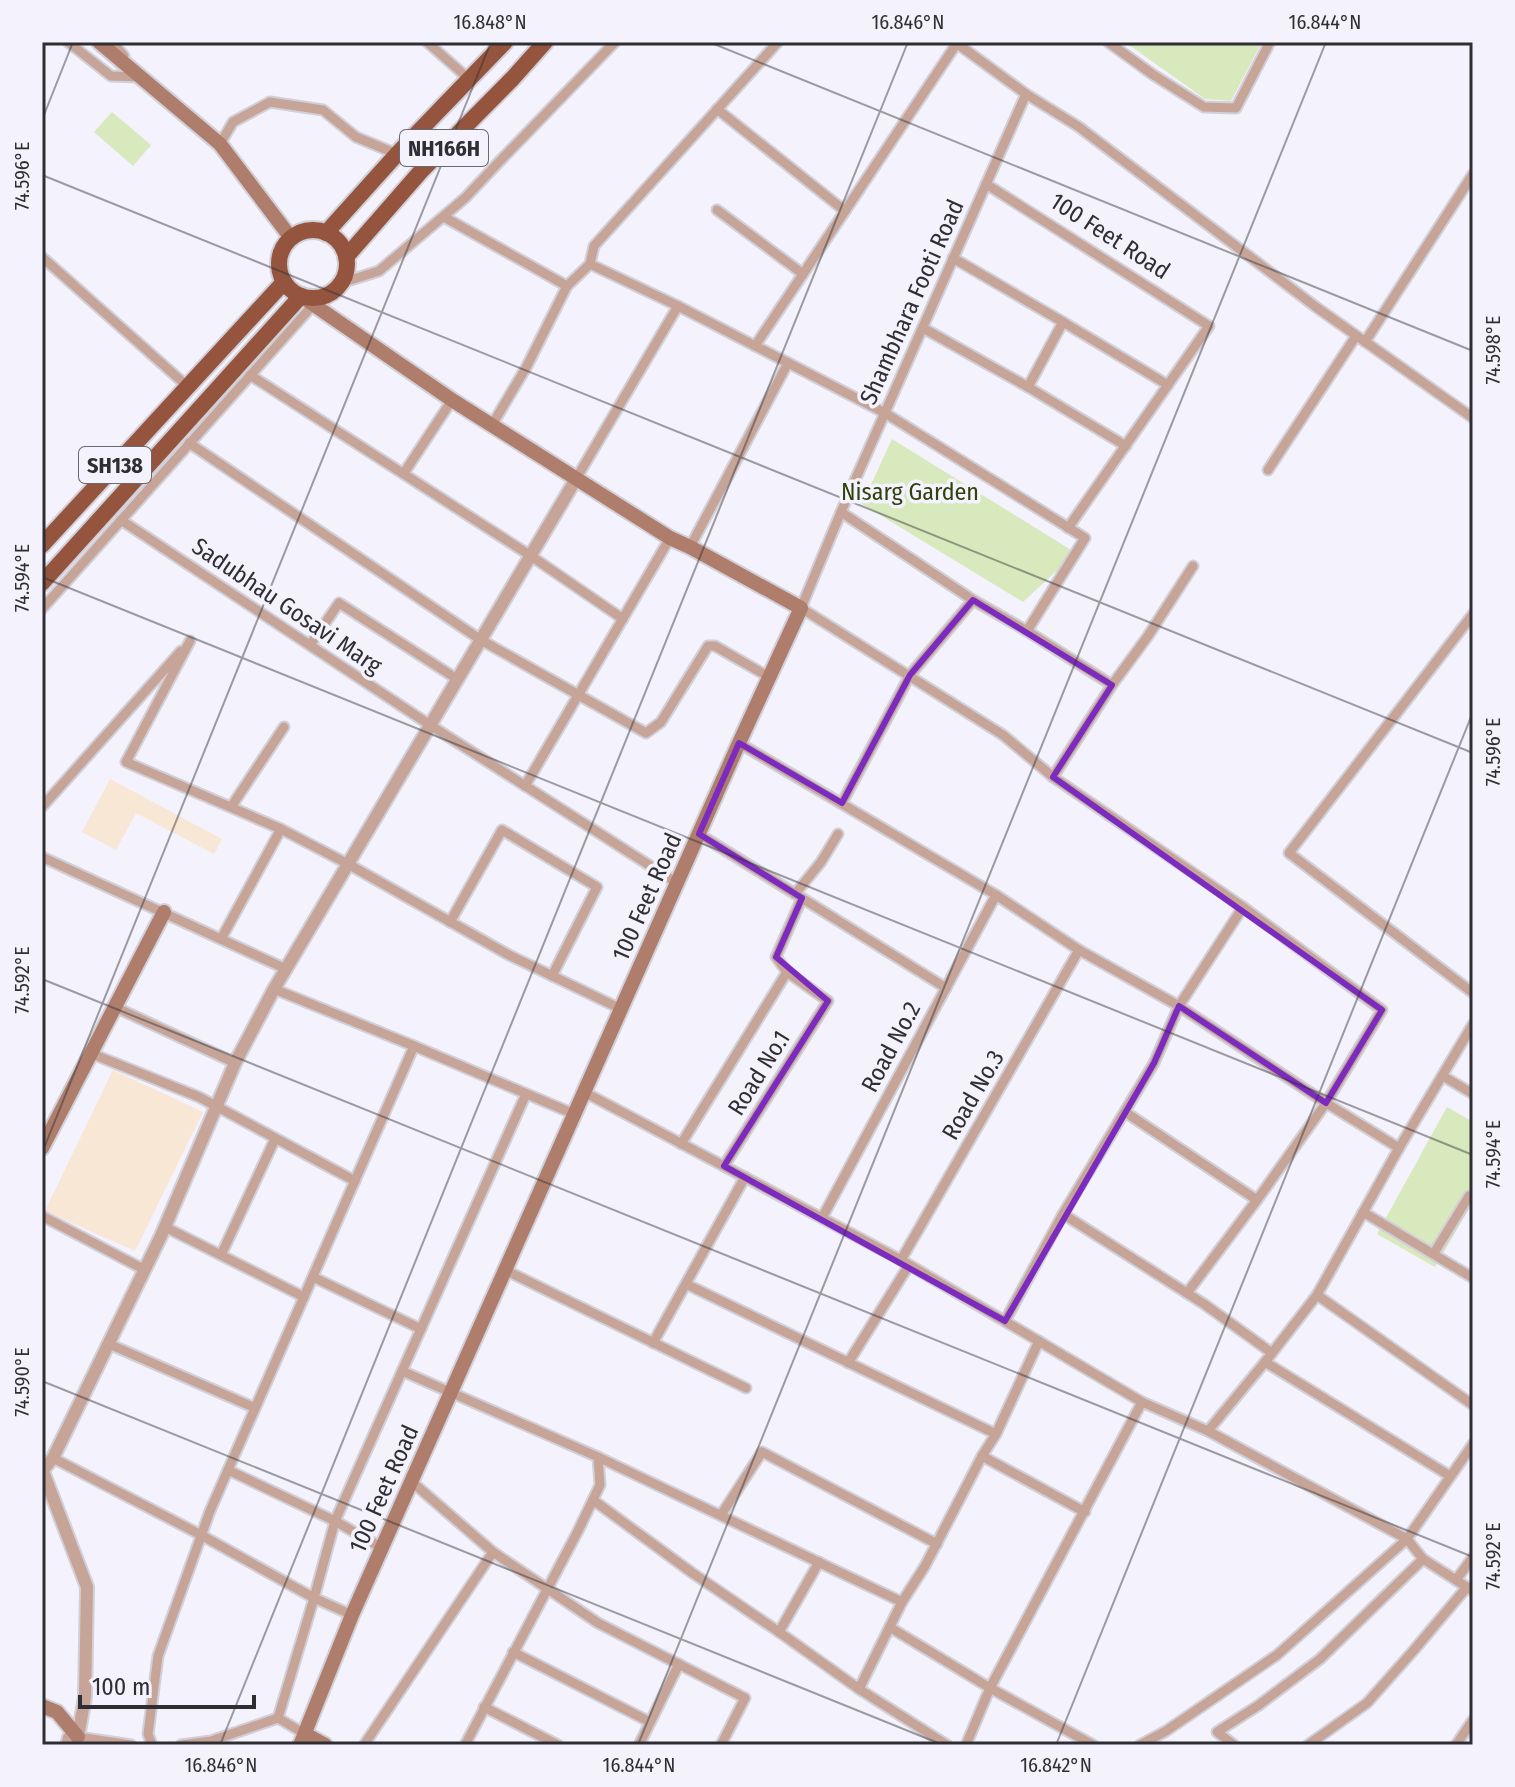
<svg xmlns="http://www.w3.org/2000/svg" width="1515" height="1787" viewBox="0 0 1515 1787" font-family="'Fira Sans Condensed',sans-serif">
	<rect width="100%" height="100%" fill="#f4f2fd"/>
	<!-- education -->
	<g fill="#f8e7d5">
		<path d="M110 779 222 839 214 854 136 813 116 850 82 832Z"/>
		<path d="M113 1070 203 1112 135 1251 45 1211Z"/>
	</g>
	<!-- green -->
	<g fill="#d8e9bd">
		<path d="M1125 42H1262L1231 101 1205 99Z"/>
		<path d="M112 112 151 145 133 166 94 132Z"/>
		<path d="M892 439 1076 553 1023 602 862 504Z"/>
		<path d="M1447 1107 1473 1122V1202L1435 1267 1377 1234Z"/>
	</g>
	<g fill="none" stroke-linecap="round" stroke-linejoin="round">
		<defs>
			<g id="minor">
				<path d="M68 42 111 76 141 77"/>
				<path d="M112 42 124 56"/>
				<path d="M427 42 470 80"/>
				<path d="M955 42 1026 94 841 512 801 608 1003 735 1053 777 1243 907 1382 1010 1326 1103 1257 1200 1187 1293"/>
				<path d="M1108 42 1152 74 1204 107 1236 108 1270 42"/>
				<path d="M1026 94 1079 127 1316 307 1473 418"/>
				<path d="M717 109 845 211"/>
				<path d="M220 144 233 122 270 102 323 110 356 137 397 154"/>
				<path d="M986 184 1209 326 1068 528"/>
				<path d="M717 210 803 274"/>
				<path d="M444 217 567 286 590 264 678 306"/>
				<path d="M42 257 187 386"/>
				<path d="M953 258 1063 322 1028 387"/>
				<path d="M590 264 594 246 778 42"/>
				<path d="M341 283 379 271 465 198 498 163 615 42"/>
				<path d="M1063 322 1168 385"/>
				<path d="M923 328 1028 387 1126 446"/>
				<path d="M1365 342 1473 174"/>
				<path d="M755 346 957 43"/>
				<path d="M250 375 531 556 623 619"/>
				<path d="M492 425 527 366 567 286"/>
				<path d="M189 443 481 640 646 733 661 722 708 646H715L769 677"/>
				<path d="M1268 470 1356 336"/>
				<path d="M404 473 452 400"/>
				<path d="M576 479 678 306 885 413 1085 538 1027 631"/>
				<path d="M841 512 973 600 1027 631 1112 685"/>
				<path d="M121 520 430 725 677 883"/>
				<path d="M690 547 788 363"/>
				<path d="M42 609 313 305"/>
				<path d="M1473 614 1289 853 1473 993"/>
				<path d="M190 641 126 762 281 829 348 864 509 955 621 1009"/>
				<path d="M310 645 339 603 457 679"/>
				<path d="M739 743 996 895 1079 950 1179 1006 1326 1103 1399 1148"/>
				<path d="M1053 777 1112 685 1148 636 1193 566"/>
				<path d="M525 786 670 538"/>
				<path d="M842 803 910 675 973 600"/>
				<path d="M42 807 181 651"/>
				<path d="M231 807 284 727"/>
				<path d="M699 834 946 988"/>
				<path d="M42 857 286 969"/>
				<path d="M795 894 821 862 838 834"/>
				<path d="M450 922 502 830 597 887 552 976"/>
				<path d="M221 939 281 829"/>
				<path d="M274 989 414 1046 574 1114"/>
				<path d="M115 1007 235 1063"/>
				<path d="M95 1055 199 1097 355 1181"/>
				<path d="M1443 1076 1473 1094"/>
				<path d="M584 1092 901 1260 1142 1402 1208 1431 1407 1539 1423 1559 1473 1591"/>
				<path d="M1125 1112 1257 1200"/>
				<path d="M681 1144 787 972 776 957 802 898"/>
				<path d="M724 1166 828 1001 787 972"/>
				<path d="M1363 1212 1473 1278"/>
				<path d="M1063 1214 1204 1304 1272 1353"/>
				<path d="M42 1216 145 1270"/>
				<path d="M822 1218 996 895"/>
				<path d="M165 1227 304 1297"/>
				<path d="M1434 1253 1469 1196"/>
				<path d="M221 1255 275 1139"/>
				<path d="M901 1260 1079 950"/>
				<path d="M505 1270 746 1388"/>
				<path d="M313 1277 421 1329"/>
				<path d="M686 1284 996 1434"/>
				<path d="M1317 1295 1473 1405"/>
				<path d="M1005 1321 1063 1214 1154 1063 1179 1006 1243 907"/>
				<path d="M653 1343 745 1177"/>
				<path d="M109 1344 255 1408"/>
				<path d="M1265 1362 1450 1476"/>
				<path d="M848 1363 909 1265"/>
				<path d="M402 1371 598 1457 600 1485 578 1531 465 1745"/>
				<path d="M1208 1431 1265 1362 1317 1295 1399 1148 1473 1024"/>
				<path d="M982 1456 1085 1512"/>
				<path d="M598 1457 902 1602"/>
				<path d="M53 1458 201 1535 314 1598 278 1718"/>
				<path d="M228 1470 335 1521 526 1094"/>
				<path d="M593 1500 691 1572 779 1632 859 1689 947 1745"/>
				<path d="M721 1515 762 1452 937 1544"/>
				<path d="M493 1552 598 1623 745 1698 721 1745"/>
				<path d="M1456 1580 1473 1557"/>
				<path d="M352 1615 314 1598 335 1521 382 1548"/>
				<path d="M891 1628 990 1688 1093 1745"/>
				<path d="M779 1632 819 1562"/>
				<path d="M513 1652 650 1722"/>
				<path d="M859 1689 902 1602 925 1566 982 1456 996 1434 1039 1341"/>
				<path d="M484 1707 558 1745"/>
				<path d="M278 1718 305 1734"/>
				<path d="M78 1737 131 1745"/>
				<path d="M152 1745 148 1734 158 1656 210 1511 414 1046"/>
				<path d="M181 1745 211 1741 278 1718"/>
				<path d="M364 1745 493 1552 412 1482"/>
				<path d="M639 1745 679 1664"/>
				<path d="M966 1745 990 1688 1142 1402"/>
				<path d="M1140 1745 1166 1731 1277 1655 1407 1539 1473 1444"/>
				<path d="M1234 1745 1217 1732 1259 1705 1320 1659 1423 1559"/>
				<path d="M1308 1745 1367 1703 1414 1650 1467 1587"/>
				<path d="M1456 1745 1473 1720"/>
			</g>
			<g id="tertiary">
				<path d="M42 1469 87 1587 85 1697 78 1737 69 1738 67 1745"/>
				<path d="M43 1470 53 1458 161 1236 235 1063 274 989 576 479"/>
			</g>
			<g id="secondary">
				<path d="M99 42 220 144 291 238"/>
				<path d="M42 1148 164 912"/>
				<path d="M42 1706 57 1712 78 1737"/>
				<path d="M305 1734 325 1745"/>
				<path d="M300 1745 352 1615 739 743 801 608 690 547 670 538 452 400 301 296"/>
			</g>
			<g id="trunk">
				<circle cx="313" cy="264" r="34"/>
				<path d="M326 233 397 154 505 42"/>
				<path d="M346 257 422 170 513 78 545 42"/>
				<path d="M42 545 284 282"/>
				<path d="M42 583 301 296"/>
			</g>
		</defs>
		<!-- minor casing -->
		<use href="#minor" stroke="#d1cfd8" stroke-width="13"/>
		<!-- tertiary casing -->
		<use href="#tertiary" stroke="#d1cfd8" stroke-width="16"/>
		<!-- secondary casing -->
		<use href="#secondary" stroke="#d1cfd8" stroke-width="18"/>
		<!-- trunk casing -->
		<use href="#trunk" stroke="#d1cfd8" stroke-width="20"/>
		<!-- minor -->
		<use href="#minor" stroke="#c7a498" stroke-width="9"/>
		<!-- tertiary -->
		<use href="#tertiary" stroke="#c7a498" stroke-width="12"/>
		<!-- secondary -->
		<use href="#secondary" stroke="#af7d6b" stroke-width="14"/>
		<!-- trunk -->
		<use href="#trunk" stroke="#94543d" stroke-width="16"/>
	</g>
	<!-- marked area -->
	<path fill="none" stroke="#7b2cbf" stroke-width="6" stroke-linejoin="round" d="M973 600 1112 685 1053 777 1382 1010 1326 1103 1179 1006 1154 1063 1005 1321 724 1166 828 1001 776 957 802 898 699 834 739 743 842 803 910 675Z"/>
	<!-- ticks -->
	<path fill="none" stroke="#2f2e32" stroke-width="2" stroke-opacity="0.45" d="M709 42 1473 351M42 120 73 42M42 175 1473 753M42 577 1473 1155M42 979 1473 1557M42 1153 491 42M42 1381 943 1745M220 1745 908 42M638 1745 1326 42M1056 1745 1473 712"/>
	<g text-anchor="middle" dominant-baseline="central" stroke-width="7" stroke-linejoin="round" paint-order="stroke">
		<!-- shield labels -->
		<g fill="#f4f2fd" stroke="#6a696f" stroke-width="2">
			<rect x="400" y="130" width="88" height="36" rx="6"/>
			<rect x="79" y="447" width="72" height="36" rx="6"/>
		</g>
		<g font-size="22" font-weight="bold" fill="#2f2e32">
			<text x="444" y="148">NH166H</text>
			<text x="115" y="465">SH138</text>
		</g>
		<!-- street labels -->
		<g font-size="24" fill="#2f2e32" stroke="#f4f2fd">
			<text transform="translate(1110 236) rotate(33)">100 Feet Road</text>
			<text transform="translate(912 302) rotate(-66)">Shambhara Footi Road</text>
			<text transform="translate(287 606) rotate(34)">Sadubhau Gosavi Marg</text>
			<text transform="translate(647 897) rotate(-66)">100 Feet Road</text>
			<text transform="translate(891 1047) rotate(-62)">Road No.2</text>
			<text transform="translate(759 1073) rotate(-58)">Road No.1</text>
			<text transform="translate(973 1095) rotate(-60)">Road No.3</text>
			<text transform="translate(384 1489) rotate(-66)">100 Feet Road</text>
		</g>
		<!-- park labels -->
		<g font-size="24" fill="#31410b" stroke="#f4f2fd">
			<text x="910" y="492">Nisarg Garden</text>
		</g>
	</g>
	<!-- border -->
	<rect width="1515" height="1787" fill="none" stroke="#f4f2fd" stroke-width="88"/>
	<!-- scale -->
	<path d="M80 1695v12h174v-12" fill="none" stroke="#2f2e32" stroke-width="4"/>
	<text x="92" y="1695" font-size="24" fill="#2f2e32" stroke="#f4f2fd" stroke-width="6" paint-order="stroke">100 m</text>
	<rect x="44" y="44" width="1427" height="1699" fill="none" stroke="#2f2e32" stroke-width="3"/>
	<g font-size="20" text-anchor="middle" fill="#2f2e32">
		<text x="490" y="29">16.848°N</text>
		<text x="908" y="29">16.846°N</text>
		<text x="1325" y="29">16.844°N</text>
		<text transform="translate(22 176) rotate(-90)" y="7">74.596°E</text>
		<text transform="translate(1493 350) rotate(-90)" y="7">74.598°E</text>
		<text transform="translate(22 578) rotate(-90)" y="7">74.594°E</text>
		<text transform="translate(1493 752) rotate(-90)" y="7">74.596°E</text>
		<text transform="translate(22 980) rotate(-90)" y="7">74.592°E</text>
		<text transform="translate(1493 1154) rotate(-90)" y="7">74.594°E</text>
		<text transform="translate(22 1382) rotate(-90)" y="7">74.590°E</text>
		<text transform="translate(1493 1556) rotate(-90)" y="7">74.592°E</text>
		<text x="221" y="1772">16.846°N</text>
		<text x="639" y="1772">16.844°N</text>
		<text x="1056" y="1772">16.842°N</text>
	</g>
</svg>
